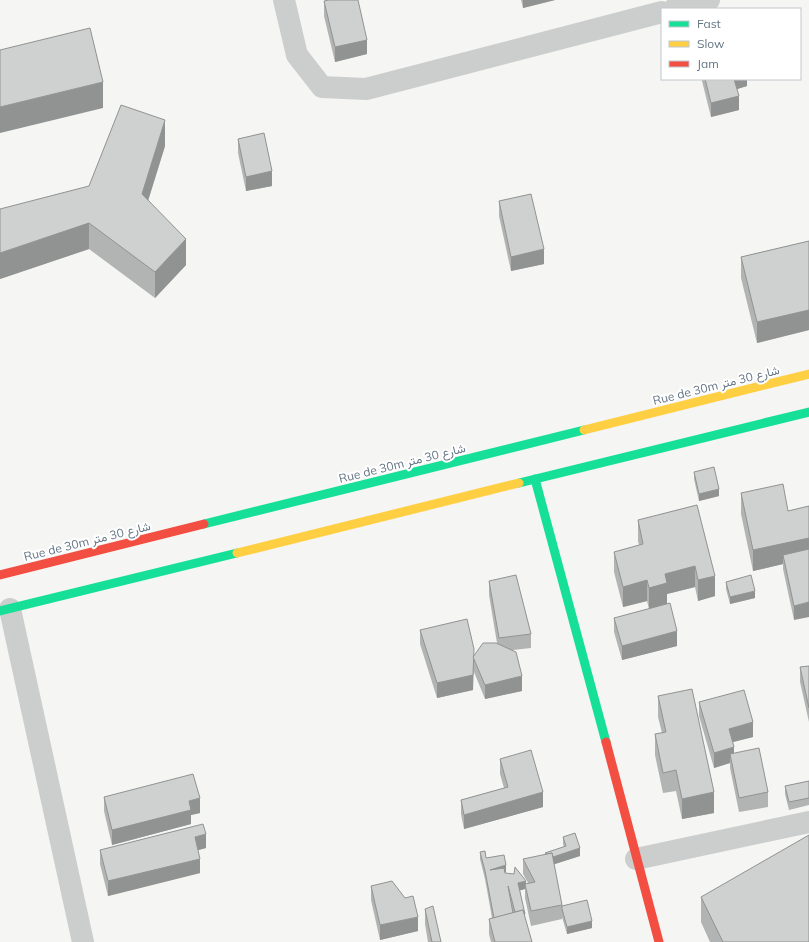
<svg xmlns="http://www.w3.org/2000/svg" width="809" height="942" viewBox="0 0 809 942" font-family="Mulish,Vazirmatn,sans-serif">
	<rect width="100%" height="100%" fill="#f5f5f3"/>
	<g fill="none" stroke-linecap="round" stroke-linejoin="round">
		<!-- street -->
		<g stroke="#cccece" stroke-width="22">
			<path d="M284 0 297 55 322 87 366 89 662 12"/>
			<path d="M674 9 709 0"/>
			<path d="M10 609 83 942"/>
			<path d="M636 859 809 822"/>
		</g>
		<!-- fast -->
		<g stroke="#16e098" stroke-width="9">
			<path d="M535 479 606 742"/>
			<path d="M519 483 809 412"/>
			<path d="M204 524 584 430"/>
			<path d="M0 611 237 553"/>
		</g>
		<!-- slow -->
		<g stroke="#ffcf43" stroke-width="9">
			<path d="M584 430 809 374"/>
			<path d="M237 553 519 483"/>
		</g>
		<!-- jam -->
		<g stroke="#f24e42" stroke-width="9">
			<path d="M0 575 204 524"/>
			<path d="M606 742 659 942"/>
		</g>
	</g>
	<!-- wall -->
	<g fill="#b2b3b3">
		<path d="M521 0H555L523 8Z"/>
		<path d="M324 1 367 54 335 62 324 16Z"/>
		<path d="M702 79H747V86L737 89 739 110 711 117 702 81Z"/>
		<path d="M238 139 272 186 246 191 238 153Z"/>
		<path d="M165 146 148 201 186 265 155 298 89 249 0 279 89 186Z"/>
		<path d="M499 201 544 264 511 271 499 216Z"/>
		<path d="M809 241V330L757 343 741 278V257Z"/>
		<path d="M694 472 719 496 699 501 694 479Z"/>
		<path d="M741 493 788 511 809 506 794 620 783 569V564L753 571 741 514Z"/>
		<path d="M697 505 715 596 698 601 695 587 667 594V604L677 646 622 660 614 632V618L649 609 647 601 623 607 614 572V552L639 545 638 541V520Z"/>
		<path d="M489 581 531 634V648L513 650 522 691 485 699 474 672 473 690 437 698 420 644V630L474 656 497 643 489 595Z"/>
		<path d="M726 582 755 598 730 604 726 589Z"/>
		<path d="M809 666V722L800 682V667Z"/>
		<path d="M658 696 714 813 682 819 676 791 663 793 655 755V734L662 733 658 717Z"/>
		<path d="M699 702 753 737 733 742 734 753 768 792V807L739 812 730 768V763L714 768 699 716Z"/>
		<path d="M500 759 543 807 464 829 461 814V800L504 788 500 774Z"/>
		<path d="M809 781V805L789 810 785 794V786Z"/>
		<path d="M104 797 200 813 191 815V824L112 845 104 811Z"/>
		<path d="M563 837 580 856 554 864 562 906 592 928 567 934 562 917V919L531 926 525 898V889L520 890 525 918 532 942H491L489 934V919L492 918 485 879 480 859V852L486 858 506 872 505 873 526 884 528 883 523 874V859L545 855V853L564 847 563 844Z"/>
		<path d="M206 848 198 850 200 873 108 896 100 864V850Z"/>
		<path d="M371 886 418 931 380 940 371 900Z"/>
		<path d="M701 897 809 942H710L701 922Z"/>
		<path d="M425 909 441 942H428L425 924Z"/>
	</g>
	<!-- shaded-wall -->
	<g fill="#919292">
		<path d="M523 0H555L523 8Z"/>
		<path d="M367 40V54L335 62V47Z"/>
		<path d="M734 79H747V86L734 90Z"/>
		<path d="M103 82V108L0 133V107Z"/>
		<path d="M739 96V110L711 117V103Z"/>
		<path d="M165 120V146L142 220V194Z"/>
		<path d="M272 171V186L246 191V177Z"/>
		<path d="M89 223V249L0 279V253Z"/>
		<path d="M186 239V265L155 298V272Z"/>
		<path d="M544 249V264L511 271V257Z"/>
		<path d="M809 310V330L757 343V322Z"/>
		<path d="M719 489V496L699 501V494Z"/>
		<path d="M809 538V559L783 555V564L753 571V550Z"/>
		<path d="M695 566V587L667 594V604L649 609V588L665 574Z"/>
		<path d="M715 576V596L698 601V580Z"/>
		<path d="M647 580V601L623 607V587Z"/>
		<path d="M755 591V598L730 604V597Z"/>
		<path d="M809 602V617L794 620V606Z"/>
		<path d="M677 631V646L622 660V646Z"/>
		<path d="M473 660V690L437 698V683Z"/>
		<path d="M522 676V691L485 699V685Z"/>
		<path d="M753 722V737L729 743V729Z"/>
		<path d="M734 747V762L730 754V763L714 768V753Z"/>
		<path d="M543 792V807L464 829V815Z"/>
		<path d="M714 792V813L682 819V799Z"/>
		<path d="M200 798V813L191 815V824L112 845V830L189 801Z"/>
		<path d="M206 834V848L195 851V837Z"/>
		<path d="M580 848V856L549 866V858Z"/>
		<path d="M200 859V873L108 896V881Z"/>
		<path d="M506 865V872L490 878V870Z"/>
		<path d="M526 881V888L525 884V889L518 891V883Z"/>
		<path d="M418 917V931L380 940V925Z"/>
		<path d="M592 921V928L567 934V927Z"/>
	</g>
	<!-- building -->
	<g fill="#cfd0d0" stroke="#919292">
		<path d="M329 0H358L367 40 335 47 324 1Z"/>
		<path d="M90 28 103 82 0 107V50Z"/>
		<path d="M705 79H734L739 96 711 103Z"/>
		<path d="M121 105 165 120 142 194 186 239 155 272 89 223 0 253V209L89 186Z"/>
		<path d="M264 133 272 171 246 177 238 139Z"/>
		<path d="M531 194 544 249 511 257 499 201Z"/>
		<path d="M809 241V310L757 322 741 257Z"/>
		<path d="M714 467 719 489 699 494 694 472Z"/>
		<path d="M783 484 788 511 809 506V538L753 550 741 493Z"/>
		<path d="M697 505 715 576 698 580 695 566 665 574 667 583 649 588 647 580 623 587 614 552 643 544 638 520Z"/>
		<path d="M809 549V602L794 606 783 555Z"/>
		<path d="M516 575 531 634 499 638 489 581Z"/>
		<path d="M751 575 755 591 730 597 726 582Z"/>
		<path d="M670 603 677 631 622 646 614 618Z"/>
		<path d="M467 619 474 649 473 675 437 683 420 630Z"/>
		<path d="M483 643H496L516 652 522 676 485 685 473 657Z"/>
		<path d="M809 666V708L800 667Z"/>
		<path d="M692 689 714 792 682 799 676 770 663 773 655 734 666 732 658 696Z"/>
		<path d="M744 690 753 722 729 729 734 747 714 753 699 702Z"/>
		<path d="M759 748 768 792 739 798 730 754Z"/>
		<path d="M531 750 543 792 464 815 461 800 508 787 500 759Z"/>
		<path d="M193 774 200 798 189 801 191 810 112 830 104 797Z"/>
		<path d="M809 781V798L789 802 785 786Z"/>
		<path d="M203 824 206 834 195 837 200 859 108 881 100 850Z"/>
		<path d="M575 833 580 848 553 857 552 853 546 854 545 853 566 846 563 837Z"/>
		<path d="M809 835V942H723L701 897Z"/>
		<path d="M485 851 486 858 504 855 506 865 490 870 504 868 505 873 514 874 515 867 526 881 518 883 525 914H524L523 910 515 912 508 886 513 913 494 918 485 871 480 852Z"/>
		<path d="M552 853 562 905 531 911 525 884 535 882 523 859Z"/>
		<path d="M392 881 405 898 413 896 418 917 380 925 371 886Z"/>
		<path d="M587 900 592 921 567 927 562 909V906Z"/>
		<path d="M433 906 441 942H432L425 909Z"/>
		<path d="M523 910 532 942H495L489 919Z"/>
	</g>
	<g text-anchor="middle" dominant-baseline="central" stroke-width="4" stroke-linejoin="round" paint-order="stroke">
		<!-- street labels -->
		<g font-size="12" fill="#647584" stroke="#fff">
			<text transform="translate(716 385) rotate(-14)">Rue de 30m شارع 30 متر</text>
			<text transform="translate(402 463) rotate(-14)">Rue de 30m شارع 30 متر</text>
			<text transform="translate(87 541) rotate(-14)">Rue de 30m شارع 30 متر</text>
		</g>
	</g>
	<!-- legend -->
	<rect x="661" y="8" width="140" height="72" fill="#ffffff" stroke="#c1c8ce"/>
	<rect x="669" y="21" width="20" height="6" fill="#16e098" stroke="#c1c8ce"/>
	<text x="697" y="28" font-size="12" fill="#647584">Fast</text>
	<rect x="669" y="41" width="20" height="6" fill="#ffcf43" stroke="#c1c8ce"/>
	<text x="697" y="48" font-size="12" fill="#647584">Slow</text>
	<rect x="669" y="61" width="20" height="6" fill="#f24e42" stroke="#c1c8ce"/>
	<text x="697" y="68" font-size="12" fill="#647584">Jam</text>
</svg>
